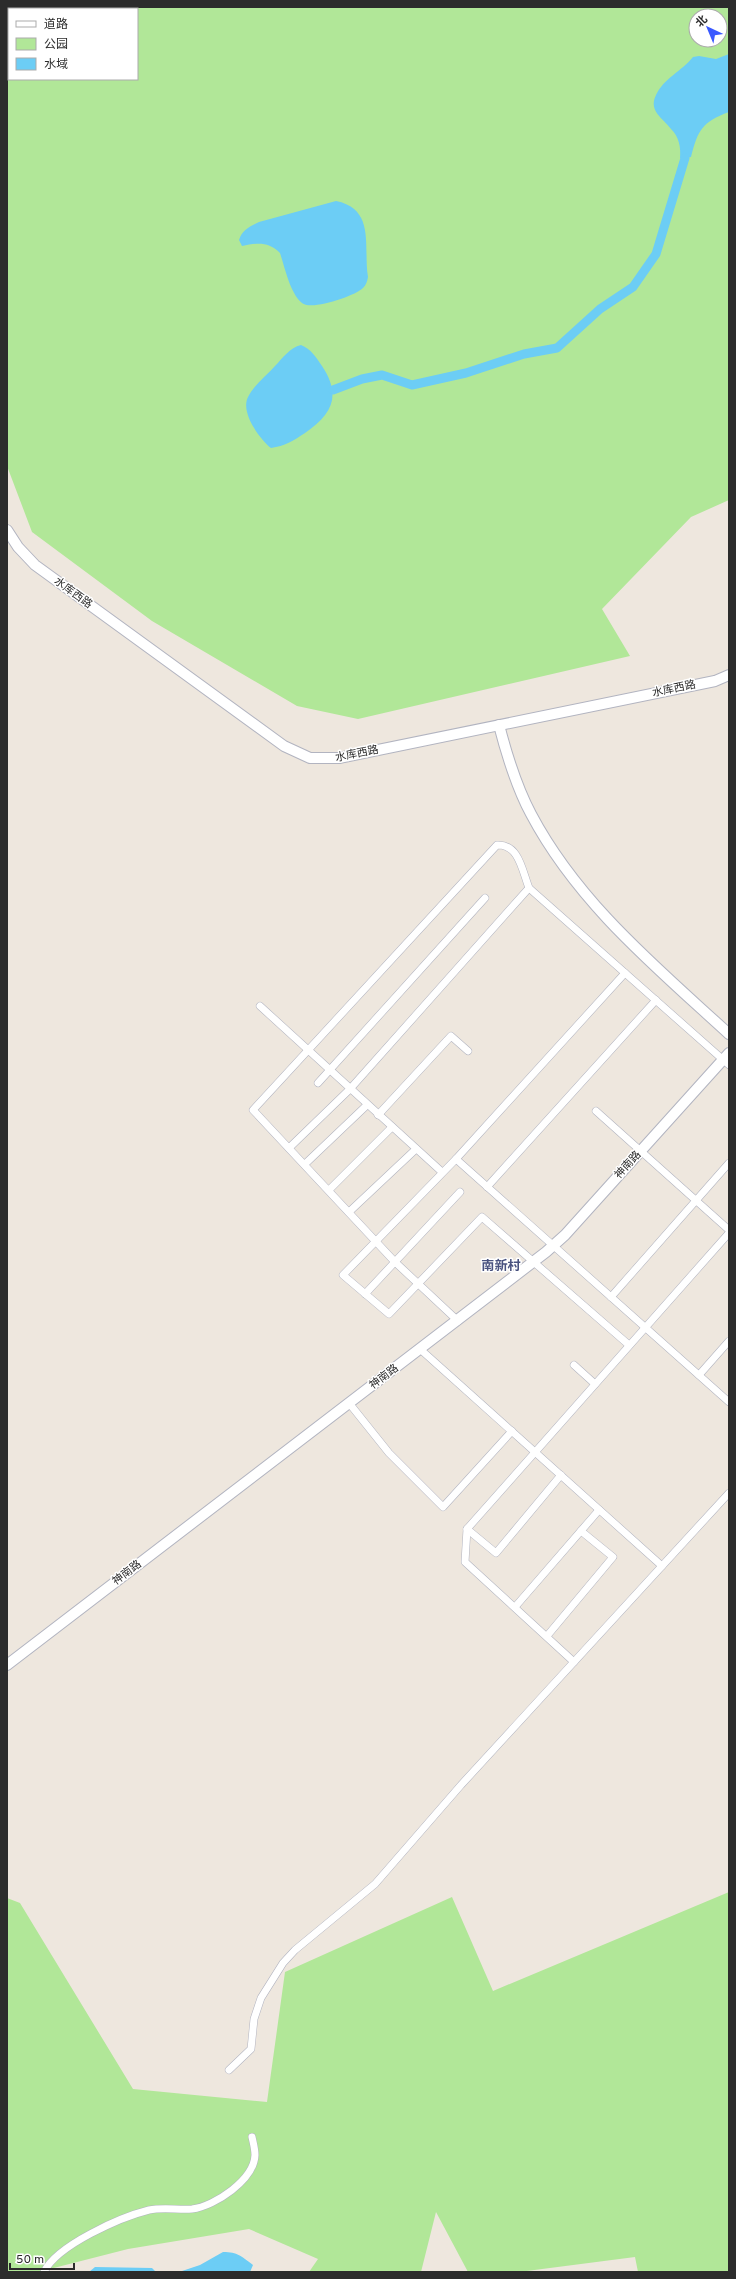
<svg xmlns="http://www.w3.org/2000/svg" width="736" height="2279" viewBox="0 0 736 2279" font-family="Overpass,'Noto Sans SC',sans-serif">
	<rect width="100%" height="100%" fill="#eee7de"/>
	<!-- green -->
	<g fill="#b1e798" fill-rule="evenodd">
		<path d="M7 7H729V500L691 517 602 609 630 656 358 719 297 706 152 621 32 532 7 466ZM9 9H137V79H9ZM696 16H720V40H696Z"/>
		<path d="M729 1892V2272H638L635 2257 519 2272H468L436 2212 421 2272H309L318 2259 249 2229 128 2249 38 2272H7V1898L20 1903 133 2089 267 2102 285 1972 452 1897 493 1991Z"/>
	</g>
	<!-- water -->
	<g fill="#6ccdf5">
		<path d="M11 7H103L102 9H12Z"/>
		<path d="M729 54V112C702 122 698 130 691 157L680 158C681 147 679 137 671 129 663 118 648 111 656 95 664 78 682 71 693 57L699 56 716 59Z"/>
		<path d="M336 201C376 209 363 247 368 277 367 282 366 285 363 288 355 296 311 311 302 303 290 293 285 268 280 253 268 241 257 243 242 246L239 240C242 230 249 227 259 222Z"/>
		<path d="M301 345C311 349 316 357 322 366 342 396 332 414 305 433 293 441 285 446 271 448 260 439 240 413 248 397 254 385 266 376 275 366 282 359 290 347 301 345Z"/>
		<path d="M223 2252C238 2252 241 2256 253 2265L250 2272H179L200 2265Z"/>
		<path d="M95 2267 152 2268 156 2272H89Z"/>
	</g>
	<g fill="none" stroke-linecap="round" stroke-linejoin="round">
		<!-- canal -->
		<path stroke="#6ccdf5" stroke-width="9" d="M333 390 362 379 382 375 412 385 466 373 524 354 557 348 600 309 633 287 656 254 685 158"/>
		<defs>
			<g id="street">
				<path d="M625 973 456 1159 343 1275 389 1314 482 1217 629 1345"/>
				<path d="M260 1006 442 1172"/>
				<path d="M318 1083 485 898"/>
				<path d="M596 1111 729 1230"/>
				<path d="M378 1115 451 1036 468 1051"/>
				<path d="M289 1148 350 1089 529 888"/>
				<path d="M456 1159 729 1402"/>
				<path d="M305 1164 367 1105"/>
				<path d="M487 1187 656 1000"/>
				<path d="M329 1190 392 1127"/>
				<path d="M349 1212 416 1149"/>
				<path d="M365 1294 460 1192"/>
				<path d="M611 1297 729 1163"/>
				<path d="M458 1321 395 1262 253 1110 497 845C519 844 522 870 529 888L729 1065"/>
				<path d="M420 1349 662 1566"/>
				<path d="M574 1365 595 1384"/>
				<path d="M699 1375 729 1341"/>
				<path d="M349 1403 389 1453 443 1507 512 1431"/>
				<path d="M467 1529 496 1553 561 1475"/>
				<path d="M515 1607 599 1510"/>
				<path d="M547 1636 613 1557 581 1531"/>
				<path d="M574 1662 465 1562 467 1529 729 1233"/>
				<path d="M229 2070 251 2049 254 2019 261 1998 283 1963 295 1950 375 1884 461 1785 729 1493"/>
				<path d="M44 2272C57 2245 121 2217 149 2210 163 2207 178 2210 192 2209 215 2206 254 2180 255 2155 255 2149 253 2142 252 2137"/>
			</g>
			<g id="secondary">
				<path d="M7 530 18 547 35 565 284 746 310 758H339L715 681 729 675"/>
				<path d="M499 725C507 756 516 786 531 814 578 903 656 967 729 1034"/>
				<path d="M7 1665 546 1252 565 1235 729 1053"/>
			</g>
		</defs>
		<!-- street casing -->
		<use href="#street" stroke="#b2b4c0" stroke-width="8"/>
		<!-- secondary casing -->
		<use href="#secondary" stroke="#b2b4c0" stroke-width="12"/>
		<!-- street -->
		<use href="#street" stroke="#fff" stroke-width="7"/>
		<!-- secondary -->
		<use href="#secondary" stroke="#fff" stroke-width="10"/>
	</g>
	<g text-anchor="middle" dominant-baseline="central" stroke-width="3" stroke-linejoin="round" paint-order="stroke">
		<!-- street labels -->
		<g font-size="11" fill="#2c2c2c" stroke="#fff">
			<text transform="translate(73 593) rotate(36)">水库西路</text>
			<text transform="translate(674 689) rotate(-12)">水库西路</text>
			<text transform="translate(357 754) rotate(-11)">水库西路</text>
			<text transform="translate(628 1165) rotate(-48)">神南路</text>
			<text transform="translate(384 1377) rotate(-37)">神南路</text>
			<text transform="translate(127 1573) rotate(-37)">神南路</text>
		</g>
		<!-- quarter labels -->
		<g font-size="13" font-weight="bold" fill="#49527f" stroke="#fff">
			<text x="501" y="1267">南新村</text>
		</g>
	</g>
	<!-- border -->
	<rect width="736" height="2279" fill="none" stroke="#2c2c2c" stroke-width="16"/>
	<!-- legend -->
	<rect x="8" y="8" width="130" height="72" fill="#ffffff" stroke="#ababab"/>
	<rect x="16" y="21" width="20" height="6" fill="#ffffff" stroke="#ababab"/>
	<text x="44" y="28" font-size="12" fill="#2c2c2c">道路</text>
	<rect x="16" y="38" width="20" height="12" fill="#b1e798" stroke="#ababab"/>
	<text x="44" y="48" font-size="12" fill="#2c2c2c">公园</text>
	<rect x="16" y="58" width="20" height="12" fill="#6ccdf5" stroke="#ababab"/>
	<text x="44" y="68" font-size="12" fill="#2c2c2c">水域</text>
	<!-- north arrow -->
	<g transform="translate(708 28) rotate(316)"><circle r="19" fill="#ffffff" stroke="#ababab"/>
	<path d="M0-3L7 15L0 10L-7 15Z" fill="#3a59ff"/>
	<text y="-6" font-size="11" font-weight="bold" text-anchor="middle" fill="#2c2c2c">北</text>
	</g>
	<!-- scale -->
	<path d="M10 2263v6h64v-6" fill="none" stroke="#2c2c2c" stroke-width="2"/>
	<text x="16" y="2263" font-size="12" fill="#2c2c2c" stroke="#ffffff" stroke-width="3" paint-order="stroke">50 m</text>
</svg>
